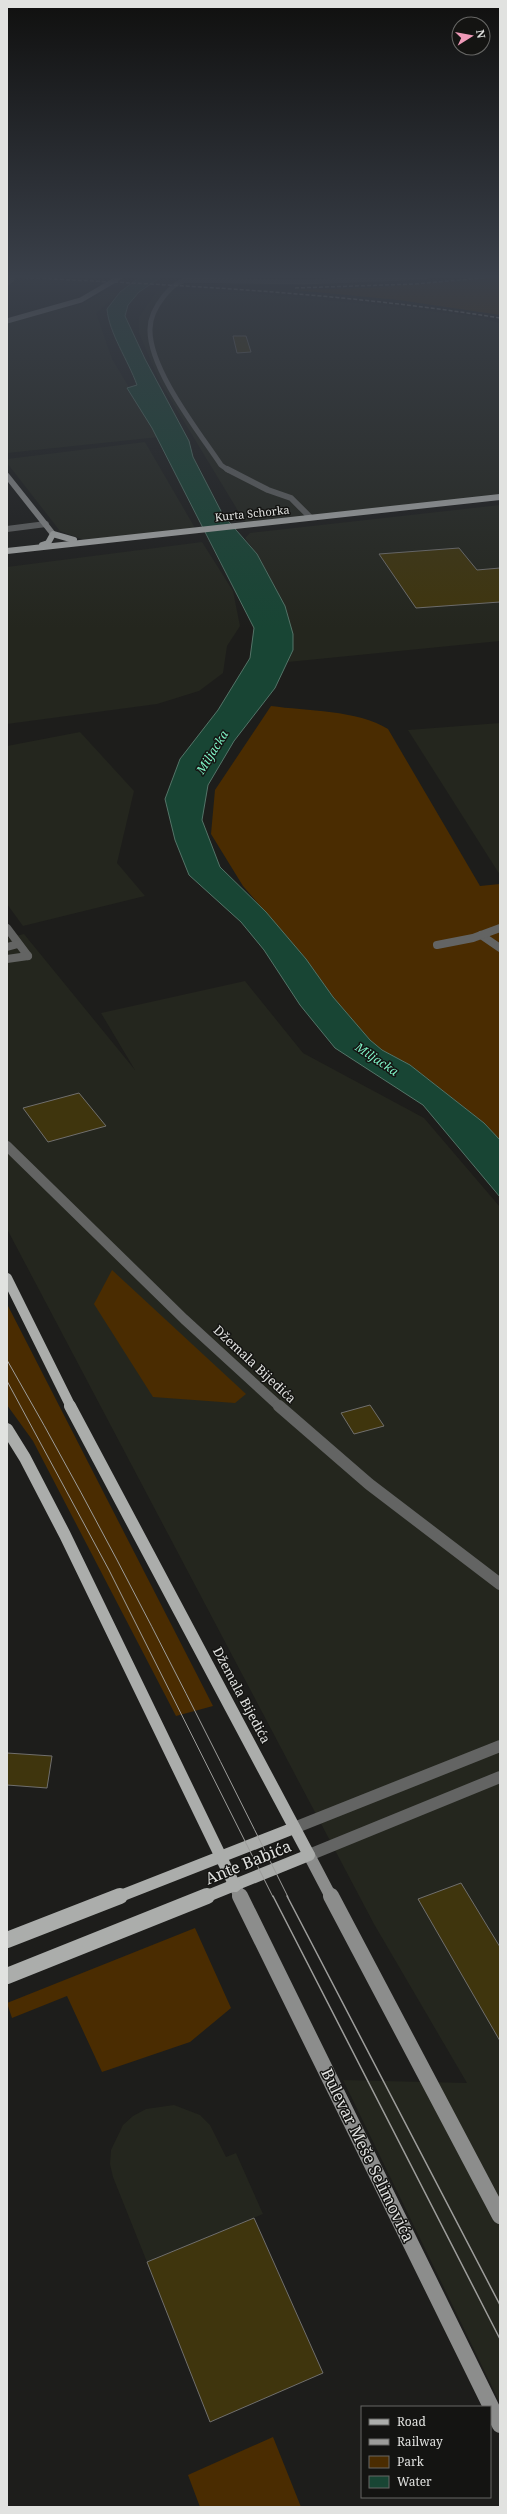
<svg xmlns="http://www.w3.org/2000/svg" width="507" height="2514" viewBox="0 0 507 2514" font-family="'Noto Serif',serif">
	<rect width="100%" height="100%" fill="#1d1d1b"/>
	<!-- built -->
	<g fill="#24261e">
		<path d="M106 291 118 294 96 313 112 359 159 437 7 453V322L81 304Z"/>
		<path d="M157 291 249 293 377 305 472 316 500 323V497L246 524 160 382 139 333V317Z"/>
		<path d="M145 442 195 528 84 540 60 531 7 463V459Z"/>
		<path d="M500 505V641L288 662 293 650 257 554 245 538 250 533Z"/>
		<path d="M202 542 233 591 240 626 227 646 223 673 199 691 157 704 7 724V567Z"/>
		<path d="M500 723V875L408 730Z"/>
		<path d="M80 732 134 791 117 863 145 896 23 926 7 904V746Z"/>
		<path d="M24 934 135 1070 101 1013 245 981 303 1053 424 1118 500 1207V2403L343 2080 467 2083 374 1924 7 1229V938Z"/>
		<path d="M174 2105 200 2115 210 2125 226 2157 236 2153 263 2214 147 2262 113 2177 110 2164 111 2150 123 2125 133 2116 146 2109Z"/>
	</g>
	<!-- green -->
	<g fill="#4a2c01">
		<path d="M500 277V315L399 300 295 290 369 288Z"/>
		<path d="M271 706C306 711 358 710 388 729L480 886 500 884V1140L484 1123 410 1065 382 1050 370 1040 333 997 306 959 243 886 211 834 215 790Z"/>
		<path d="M112 1270 246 1394 235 1403 153 1397 94 1304Z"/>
		<path d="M7 1304 213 1706 176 1716 33 1441 7 1405Z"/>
		<path d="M195 1928 231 2008 190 2042 102 2072 67 1996 12 2018 7 2003Z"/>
		<path d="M273 2437 301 2507H200L188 2475Z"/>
	</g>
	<!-- water -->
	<path fill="#184534" stroke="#547468" d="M140 277H161L139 292 128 305 125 316 145 359 189 441 193 457 223 515 257 554 285 606 293 634V650L275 688 234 741 208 785 202 820 220 867 266 912 306 959 333 997 370 1040 382 1050 410 1065 484 1123 500 1140V1197L423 1105 335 1048 300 1005 264 950 241 922 189 875 175 840 165 799 180 759 218 710 250 658 254 628 152 428 127 388 137 385C128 360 109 333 107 309L120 292Z"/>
	<!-- building -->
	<g fill="#3f350d" stroke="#706f6d">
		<path d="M233 336H246L251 352 237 353Z"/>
		<path d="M459 548 477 570 500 568V602L416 608 379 554Z"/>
		<path d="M79 1093 106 1126 48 1142 23 1108Z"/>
		<path d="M370 1405 384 1426 354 1434 341 1413Z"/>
		<path d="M7 1753 52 1756 47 1788 7 1785Z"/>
		<path d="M461 1883 500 1947V2041L418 1899Z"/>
		<path d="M254 2218 323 2373 210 2422 147 2262Z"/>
	</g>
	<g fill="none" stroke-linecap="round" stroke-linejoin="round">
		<!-- pedestrian -->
		<g stroke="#636463" stroke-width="8">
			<path d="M481 935 500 948"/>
			<path d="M437 945 473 938 500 928"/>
		</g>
		<!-- minor-far4 -->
		<g stroke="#636463" stroke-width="5">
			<path d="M7 283 12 279"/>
			<path d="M228 470 221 465C199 432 149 369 150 329 150 316 156 306 164 296 170 289 175 283 185 280L304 282 426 277"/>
		</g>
		<!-- minor-far3 -->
		<g stroke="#636463" stroke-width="6">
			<path d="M227 469 268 490 291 498 310 517"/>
			<path d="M7 529 46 524"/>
		</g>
		<!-- minor-far2 -->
		<g stroke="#636463" stroke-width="8">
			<path d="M7 928 28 956"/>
			<path d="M7 947 18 944"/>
			<path d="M7 959 28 956"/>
		</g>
		<!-- minor-far1 -->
		<path stroke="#636463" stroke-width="10" d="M7 1146 184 1319 280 1407"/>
		<!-- minor -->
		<g stroke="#636463" stroke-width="12">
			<path d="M279 1406 369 1484 500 1584"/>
			<path d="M294 1828 500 1746"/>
			<path d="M309 1855 500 1777"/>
		</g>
		<!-- secondary-far3 -->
		<path stroke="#8c8d8c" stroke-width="5" d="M7 321 81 300 120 277"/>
		<!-- secondary-far2 -->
		<path stroke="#8c8d8c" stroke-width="6" d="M7 476 53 534"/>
		<!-- secondary-far1 -->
		<g stroke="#8c8d8c" stroke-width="12">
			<path d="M309 1855 331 1897"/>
			<path d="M235 1886 240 1897"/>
		</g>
		<!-- secondary -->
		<g stroke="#8c8d8c" stroke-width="16">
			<path d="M240 1896 500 2425"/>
			<path d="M331 1896 500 2216"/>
		</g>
		<!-- primary-far3 -->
		<g stroke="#abadab" stroke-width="6">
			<path d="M42 545 48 543 53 534 74 540"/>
			<path d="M7 551 500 497"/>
		</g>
		<!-- primary-far2 -->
		<path stroke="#abadab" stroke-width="10" d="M7 1278 71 1407"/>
		<!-- primary-far1 -->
		<g stroke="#abadab" stroke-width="12">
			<path d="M70 1406 309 1855 205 1897"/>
			<path d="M7 1429 25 1458 65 1535 235 1886"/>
			<path d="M118 1897 294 1828"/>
		</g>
		<!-- primary -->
		<g stroke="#abadab" stroke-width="16">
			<path d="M7 1940 120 1896"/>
			<path d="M7 1976 207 1896"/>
		</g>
		<!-- tram-far1 -->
		<g stroke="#9d9d9b" stroke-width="1">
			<path d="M7 1360C108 1535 198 1716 288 1897"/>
			<path d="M7 1381 109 1570 273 1897"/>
		</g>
		<!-- tram -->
		<g stroke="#9d9d9b" stroke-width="1.5">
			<path d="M273 1896 500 2339"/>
			<path d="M287 1896 500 2305"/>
		</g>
		<!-- rail -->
		<g stroke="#9d9d9b" stroke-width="1.5" stroke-dasharray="4 2" stroke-linecap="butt">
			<path d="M12 277C175 285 338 292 500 318"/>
			<path d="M295 288 415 284 494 277"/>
		</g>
	</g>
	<!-- sky -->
	<linearGradient id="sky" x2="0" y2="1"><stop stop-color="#10100f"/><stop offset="0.44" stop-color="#3a404a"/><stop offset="1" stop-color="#3a404a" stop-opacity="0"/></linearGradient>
	<rect width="507" height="628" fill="url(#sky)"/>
	<g text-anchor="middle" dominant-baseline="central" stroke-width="3" stroke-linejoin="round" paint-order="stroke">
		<!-- far-street labels -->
		<g font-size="11" fill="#e1e2e0" stroke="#141412">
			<text transform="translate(252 513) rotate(-6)">Kurta Schorka</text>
		</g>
		<!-- far-water labels -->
		<g font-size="12" font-style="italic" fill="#7ef2c5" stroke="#141412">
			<text transform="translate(212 752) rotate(-58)">Miljacka</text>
			<text transform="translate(377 1059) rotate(34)">Miljacka</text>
		</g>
		<!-- street labels -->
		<g font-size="13" fill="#e1e2e0" stroke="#141412">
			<text transform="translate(255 1364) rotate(43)">Džemala Bijedića</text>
			<text transform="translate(242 1695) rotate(62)">Džemala Bijedića</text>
		</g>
		<!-- near-street labels -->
		<g font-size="16" fill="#e1e2e0" stroke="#141412">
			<text transform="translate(248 1862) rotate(-22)">Ante Babića</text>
			<text transform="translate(368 2155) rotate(64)">Bulevar Meše Selimovića</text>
		</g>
	</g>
	<!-- border -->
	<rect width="507" height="2514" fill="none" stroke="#e1e2e0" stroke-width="16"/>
	<!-- legend -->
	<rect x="361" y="2406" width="130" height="92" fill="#141412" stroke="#666664"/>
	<rect x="369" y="2419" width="20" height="6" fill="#abadab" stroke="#666664"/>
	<text x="397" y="2426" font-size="12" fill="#e1e2e0">Road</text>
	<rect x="369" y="2439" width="20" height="6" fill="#9d9d9b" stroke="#666664"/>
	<text x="397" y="2446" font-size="12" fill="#e1e2e0">Railway</text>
	<rect x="369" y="2456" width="20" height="12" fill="#4a2c01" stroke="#666664"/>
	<text x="397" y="2466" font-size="12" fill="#e1e2e0">Park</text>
	<rect x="369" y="2476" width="20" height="12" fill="#184534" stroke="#666664"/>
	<text x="397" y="2486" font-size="12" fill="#e1e2e0">Water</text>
	<!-- north arrow -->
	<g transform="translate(471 36) rotate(79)"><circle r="19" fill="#141412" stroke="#666664"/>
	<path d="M0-3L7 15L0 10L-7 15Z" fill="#ef9ab8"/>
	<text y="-6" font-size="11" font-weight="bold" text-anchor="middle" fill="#e1e2e0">N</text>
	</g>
</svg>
